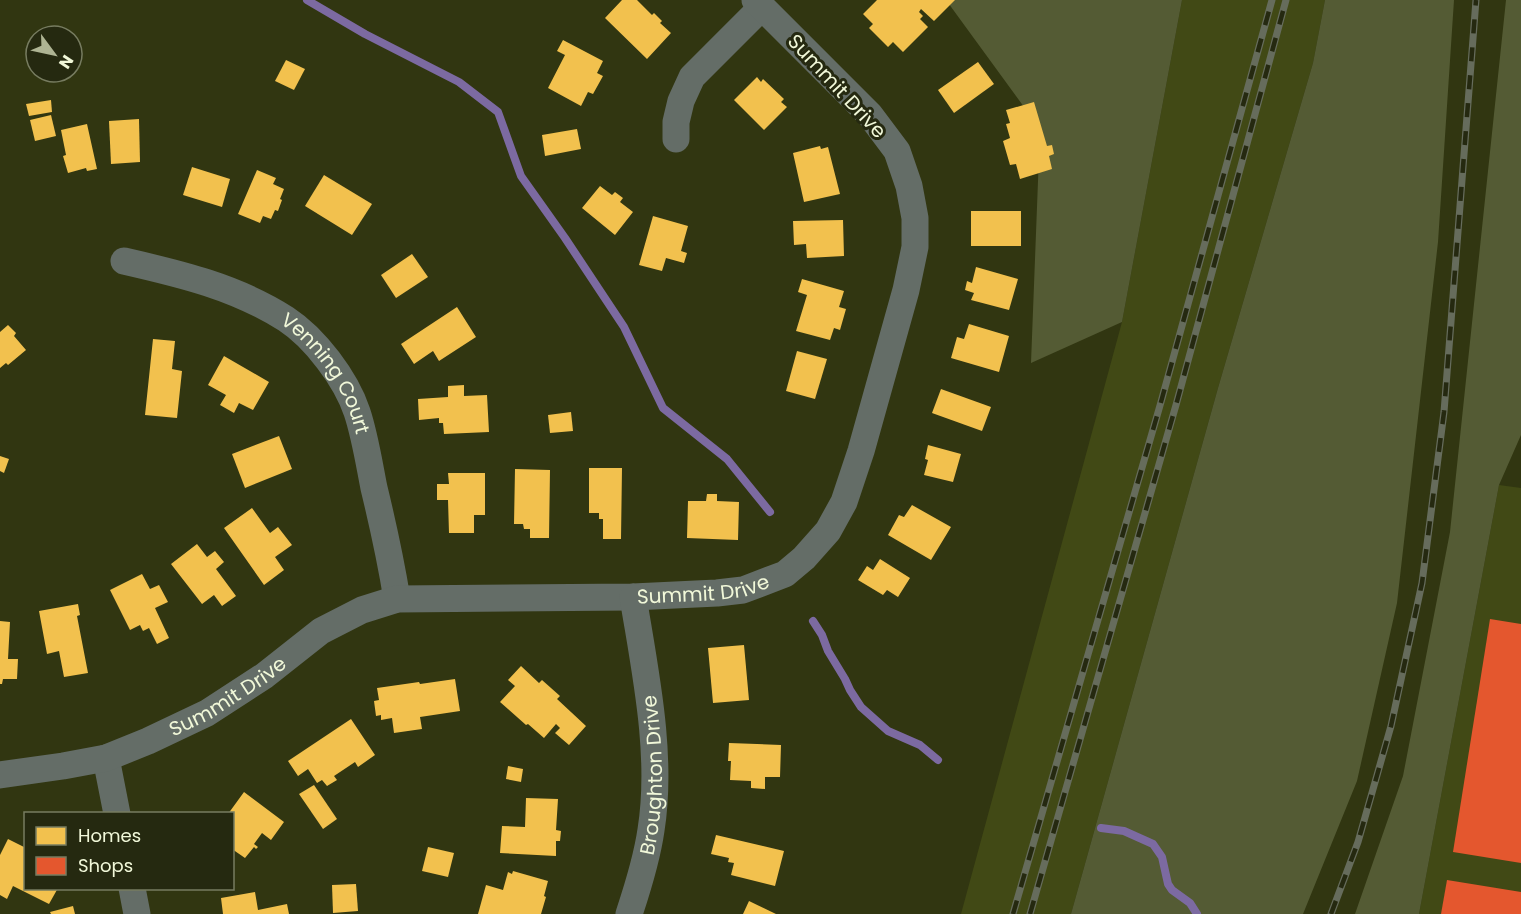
<svg xmlns="http://www.w3.org/2000/svg" width="1521" height="914" viewBox="0 0 1521 914" font-family="Poppins,sans-serif">
	<rect width="100%" height="100%" fill="#313611"/>
	<!-- built -->
	<g fill="#414915">
		<path d="M1182 0H1325L1313 63 1218 388 1071 914H961L1122 322Z"/>
		<path d="M1499 485 1521 488V914H1419Z"/>
	</g>
	<!-- green -->
	<g fill="#545b34">
		<path d="M946 0H1182L1122 322 1031 363 1040 129Z"/>
		<path d="M1325 0H1454L1438 242 1397 603 1357 781 1303 914H1071L1218 388 1313 63Z"/>
		<path d="M1506 0H1521V435L1499 485 1419 914H1355L1403 776 1450 532Z"/>
	</g>
	<!-- homes -->
	<g fill="#f2c14e">
		<path d="M622 0H637L652 15 654 13 662 21 660 23 671 33 647 59 605 18Z"/>
		<path d="M877 0H955L934 21 921 9 919 12 923 16 920 19 928 27 903 52 893 42 888 47 869 28 873 24 863 14Z"/>
		<path d="M563 40 603 61 597 73 603 76 593 94 588 92 581 106 548 88 565 55 557 51Z"/>
		<path d="M286 60 305 69 294 90 275 81Z"/>
		<path d="M978 62 994 84 954 113 938 90Z"/>
		<path d="M757 77 761 82 763 79 784 99 781 102 787 107 764 130 734 100Z"/>
		<path d="M51 100 52 112 29 116 26 104Z"/>
		<path d="M1034 102 1047 146 1052 145 1054 154 1049 156 1052 169 1020 179 1016 164 1010 165 1003 141 1010 138 1006 124 1010 123 1006 110Z"/>
		<path d="M51 115 56 136 35 141 30 120Z"/>
		<path d="M139 119 140 162 111 164 109 121Z"/>
		<path d="M87 124 97 169 87 171 86 168 68 173 63 156 66 155 61 130Z"/>
		<path d="M577 129 581 149 545 156 542 135Z"/>
		<path d="M820 146 821 149 828 147 840 194 804 202 793 153Z"/>
		<path d="M192 167 230 179 222 207 183 195Z"/>
		<path d="M257 170 276 178 273 184 284 189 280 199 282 200 278 211 275 210 271 219 263 216 260 223 238 214Z"/>
		<path d="M324 175 372 204 352 235 305 206Z"/>
		<path d="M600 186 612 195 615 192 623 198 620 202 633 212 615 235 582 208Z"/>
		<rect x="971" y="211" width="50" height="35"/>
		<path d="M653 216 688 226 681 251 687 253 684 263 666 258 662 271 639 265Z"/>
		<path d="M843 220 844 256 807 258 806 244 794 245 793 221Z"/>
		<path d="M412 254 428 277 396 298 381 275Z"/>
		<path d="M976 267 1018 279 1009 310 971 300 974 293 965 290 967 281 972 283Z"/>
		<path d="M802 279 844 291 839 307 846 309 840 330 834 328 830 340 796 331 807 295 798 292Z"/>
		<path d="M457 307 476 337 439 361 433 351 414 364 401 344Z"/>
		<path d="M969 324 1009 336 999 372 951 358 957 337 964 339Z"/>
		<path d="M8 325 16 333 14 336 26 350 8 365 6 363 0 368V332Z"/>
		<path d="M153 339 175 341 172 369 182 371 177 418 145 415Z"/>
		<path d="M797 351 827 359 815 399 786 391Z"/>
		<path d="M224 356 269 382 253 410 239 403 234 413 220 405 226 395 208 385Z"/>
		<path d="M464 385V396L487 395 489 432 444 434 443 423H439V418L419 420 418 399 448 397V386Z"/>
		<path d="M941 389 991 407 982 431 932 413Z"/>
		<path d="M571 412 573 431 550 433 548 415Z"/>
		<path d="M279 436 292 469 245 488 232 454Z"/>
		<path d="M928 445 961 454 953 482 924 475 928 460 925 459Z"/>
		<path d="M0 456 9 459 4 473 0 471Z"/>
		<path d="M589 468H622L621 539H603V519H599V513H589Z"/>
		<path d="M515 469 550 470 549 538H530V529H524L523 524H514Z"/>
		<path d="M448 473H485V515H474V533H449L448 500H437V484H449Z"/>
		<path d="M707 494H717V501L739 502 738 540 687 538 688 501H706Z"/>
		<path d="M912 505 951 527 931 560 888 535 899 515 904 517Z"/>
		<path d="M252 508 270 533 278 527 292 545 275 557 284 570 264 585 224 528Z"/>
		<path d="M197 544 207 557 215 551 224 562 216 569 236 596 222 606 214 595 202 604 171 564Z"/>
		<path d="M880 559 910 578 898 597 887 590 883 595 858 580 867 566 873 570Z"/>
		<path d="M142 574 150 589 159 585 168 602 155 608 169 638 157 644 149 628 143 631 140 625 130 630 110 590Z"/>
		<path d="M78 604 80 615 77 616 88 673 64 677 59 651 47 654 39 611Z"/>
		<path d="M0 621 10 622 8 659H18L17 679H3L2 684H0Z"/>
		<path d="M744 645 749 700 713 703 708 648Z"/>
		<path d="M521 666 539 683 542 680 560 696 557 699 586 726 569 745 555 733 560 728 556 724 544 738 528 724 526 725 500 702 515 686 508 680Z"/>
		<path d="M455 679 460 711 420 717 422 729 394 733 392 718 381 720V715L376 716 374 701 379 700 377 688 419 682 420 684Z"/>
		<path d="M351 719 375 755 358 767 355 762 334 776 337 780 327 786 322 780 317 783 308 769 298 776 288 761Z"/>
		<path d="M729 743 781 745 780 777H765V789L751 788V781L730 780 731 761H728Z"/>
		<path d="M508 766 523 769 521 782 506 779Z"/>
		<path d="M314 785 337 819 323 829 299 794Z"/>
		<path d="M244 792 284 822 271 840 262 833 254 844 258 847 256 849 254 847 245 858 232 849V814H228Z"/>
		<path d="M526 798 558 799 556 830 561 831 560 841H556V856L500 853 502 826 525 827Z"/>
		<path d="M716 835 784 851 775 886 731 875 734 863 728 862 729 858 711 854Z"/>
		<path d="M8 839 26 848V888H58L49 904 13 886 7 899 0 895V855Z"/>
		<path d="M428 847 454 853 448 877 422 871Z"/>
		<path d="M513 871 548 881 544 896 546 897 541 914H478L486 885 503 890 508 872 512 874Z"/>
		<path d="M356 884 358 911 333 913 332 885Z"/>
		<path d="M255 892 258 910 287 904 289 914H223L221 898Z"/>
		<path d="M749 901 776 914H743Z"/>
		<path d="M73 906 75 914H51L50 912Z"/>
	</g>
	<!-- shops -->
	<g fill="#e4572e">
		<path d="M1490 619 1521 624V863L1453 852Z"/>
		<path d="M1447 880 1521 892V914H1441Z"/>
	</g>
	<g fill="none" stroke-linecap="round" stroke-linejoin="round">
		<!-- stream -->
		<g stroke="#7c6aa1" stroke-width="8">
			<path d="M307 0 365 34 459 82 498 112 521 176 565 238 624 327 663 408 727 459 770 512"/>
			<path d="M813 621 822 635 828 651 845 679 850 690 861 707 888 731 920 745 938 760"/>
			<path d="M1101 828 1124 831 1153 844 1162 857 1168 884 1172 890 1190 903 1197 914"/>
		</g>
		<!-- minor -->
		<g stroke="#646d67" stroke-width="27">
			<path d="M676 139V122L681 101 692 77 762 7"/>
			<path id="s1" d="M124 261C181 274 236 287 286 319 315 338 346 379 357 412 365 436 369 463 374 488 383 525 391 562 397 599"/>
			<path d="M106 758 117 814"/>
			<path id="s2" d="M0 775 63 766 106 758 148 741 207 713 264 676 321 631 362 610 397 599 633 597 717 593 743 590 785 574 804 558 828 531 844 502 861 451 906 290 915 247V218L909 186 897 151 870 115 755 0"/>
			<path d="M132 888 137 914"/>
			<path id="s3" d="M629 914C638 887 647 858 651 830 663 755 645 671 633 597"/>
		</g>
		<defs>
			<g id="rail">
				<path d="M1013 914 1161 402 1272 0"/>
				<path d="M1030 914 1176 405 1286 0"/>
				<path d="M1331 914 1358 842 1391 726 1422 583 1444 412 1476 0"/>
			</g>
		</defs>
		<!-- rail casing -->
		<use href="#rail" stroke="#666c5c" stroke-width="7"/>
		<!-- rail -->
		<use href="#rail" stroke="#252910" stroke-width="4.5" stroke-dasharray="14" stroke-linecap="butt"/>
	</g>
	<g text-anchor="middle" dominant-baseline="central" stroke-width="6" stroke-linejoin="round" paint-order="stroke">
		<!-- street labels -->
		<g font-size="20" fill="#f1f8d9" stroke="#252910">
			<text transform="translate(837 86) rotate(47)">Summit Drive</text>
			<text stroke="none"><textPath href="#s1" startOffset="242">Venning Court</textPath></text>
			<text stroke="none"><textPath href="#s2" startOffset="748">Summit Drive</textPath></text>
			<text stroke="none"><textPath href="#s2" startOffset="244">Summit Drive</textPath></text>
			<text stroke="none"><textPath href="#s3" startOffset="142">Broughton Drive</textPath></text>
		</g>
	</g>
	<!-- legend -->
	<rect x="24" y="812" width="210" height="78" fill="#252910" stroke="#777c60" stroke-width="1.5"/>
	<rect x="36" y="827" width="30" height="18" fill="#f2c14e" stroke="#777c60" stroke-width="1.5"/>
	<text x="78" y="842" font-size="18" fill="#f1f8d9">Homes</text>
	<rect x="36" y="857" width="30" height="18" fill="#e4572e" stroke="#777c60" stroke-width="1.5"/>
	<text x="78" y="872" font-size="18" fill="#f1f8d9">Shops</text>
	<!-- north arrow -->
	<g transform="translate(54 54) rotate(123)"><circle r="28" fill="#252910" stroke="#777c60" stroke-width="1.5"/>
	<path d="M0-4.5L10 22L0 15L-10 22Z" fill="#aeb493"/>
	<text y="-9" font-size="16" font-weight="bold" text-anchor="middle" fill="#f1f8d9">N</text>
	</g>
</svg>
